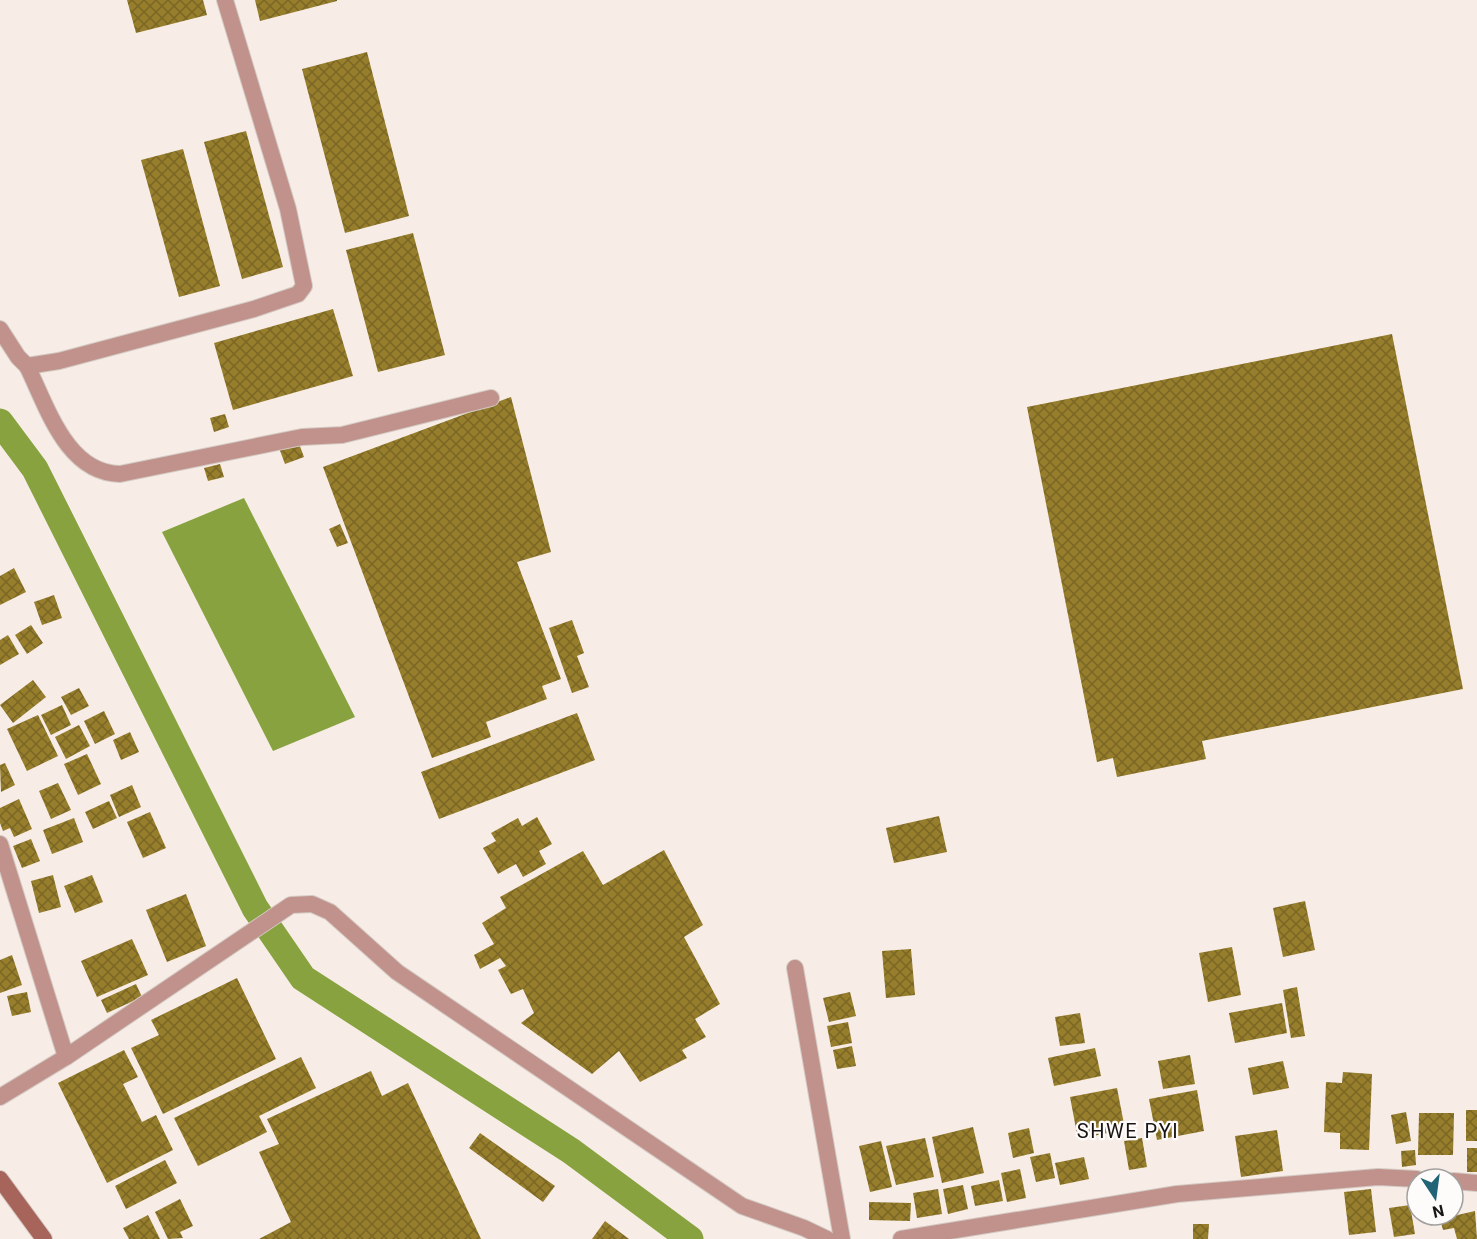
<svg xmlns="http://www.w3.org/2000/svg" width="1477" height="1239" viewBox="0 0 1477 1239" font-family="Roboto,sans-serif">
	<defs>
		<pattern id="building-cross-hatch" width="8" height="8" patternUnits="userSpaceOnUse" patternTransform="scale(1.5)"><rect width="8" height="8" fill="#977e2c"/><path d="M0 0l8 8M0 8l8-8" fill="none" stroke="#7a6624"/></pattern>
	</defs>
	<rect width="100%" height="100%" fill="#f7ede6"/>
	<!-- water -->
	<path fill="#87a23f" d="M244 498 355 717 273 751 162 532Z"/>
	<g fill="none" stroke-linecap="round" stroke-linejoin="round">
		<!-- canal -->
		<path stroke="#87a23f" stroke-width="27" d="M0 422 35 469 255 908 303 978 571 1151 690 1239"/>
	</g>
	<!-- building -->
	<g fill="url(#building-cross-hatch)">
		<path d="M127 0H203L207 15 136 33Z"/>
		<path d="M255 0H337V1L260 21Z"/>
		<path d="M367 52 409 216 345 233 302 69Z"/>
		<path d="M246 131 283 267 242 279 204 142Z"/>
		<path d="M183 149 220 286 179 297 141 160Z"/>
		<path d="M413 233 445 355 378 372 346 250Z"/>
		<path d="M333 309 353 376 233 410 214 343Z"/>
		<path d="M1392 334 1463 689 1202 741 1206 759 1117 777 1113 758 1097 762 1027 407Z"/>
		<path d="M511 397 551 552 517 562 561 679 542 686 547 699 486 722 491 737 432 758 323 467Z"/>
		<path d="M225 414 229 427 214 432 210 418Z"/>
		<path d="M298 441 304 457 285 464 279 448Z"/>
		<path d="M220 464 224 477 208 481 204 468Z"/>
		<path d="M340 524 348 543 337 547 329 529Z"/>
		<path d="M14 568 26 592 0 605V576Z"/>
		<path d="M54 595 62 618 42 625 34 602Z"/>
		<path d="M572 620 584 653 577 656 589 687 572 693 549 628Z"/>
		<path d="M31 625 43 643 27 654 15 635Z"/>
		<path d="M8 635 19 654 0 665V640Z"/>
		<path d="M33 680 46 697 13 723 0 705Z"/>
		<path d="M79 688 89 706 71 715 61 697Z"/>
		<path d="M62 705 71 725 51 735 41 715Z"/>
		<path d="M104 711 115 734 95 744 84 721Z"/>
		<path d="M577 713 595 760 439 819 421 772Z"/>
		<path d="M38 715 58 756 27 771 7 729Z"/>
		<path d="M79 725 90 746 66 759 55 737Z"/>
		<path d="M130 732 139 752 121 760 113 740Z"/>
		<path d="M87 754 101 784 78 795 64 764Z"/>
		<path d="M5 763 15 785 1 792 0 765Z"/>
		<path d="M58 783 71 810 51 819 39 791Z"/>
		<path d="M132 785 141 807 119 817 110 795Z"/>
		<path d="M19 799 32 829 14 837 10 828 3 831 0 823V808Z"/>
		<path d="M109 801 117 818 93 829 85 812Z"/>
		<path d="M150 812 166 848 143 858 127 822Z"/>
		<path d="M939 816 947 852 894 863 886 828Z"/>
		<path d="M537 817 552 844 539 851 546 864 523 877 516 864 498 874 483 848 496 841 491 833 518 818 522 826Z"/>
		<path d="M74 818 83 842 52 854 43 830Z"/>
		<path d="M31 839 40 861 22 868 13 846Z"/>
		<path d="M664 850 703 925 684 937 720 1004 695 1019 706 1037 682 1050 687 1058 640 1082 619 1051 592 1074 521 1023 534 1013 523 989 511 994 498 970 506 966 500 958 480 969 474 955 494 944 482 923 506 908 500 897 583 851 603 885Z"/>
		<path d="M53 875 61 907 39 913 31 881Z"/>
		<path d="M92 875 103 902 75 913 64 886Z"/>
		<path d="M186 894 206 946 167 962 146 910Z"/>
		<path d="M1305 901 1315 950 1283 957 1273 908Z"/>
		<path d="M132 939 148 975 97 997 81 961Z"/>
		<path d="M1232 947 1241 995 1208 1002 1199 953Z"/>
		<path d="M911 949 915 995 886 998 882 951Z"/>
		<path d="M12 955 22 985 0 993V960Z"/>
		<path d="M237 978 276 1059 163 1114 131 1048 159 1035 151 1020Z"/>
		<path d="M136 984 142 997 107 1013 101 1000Z"/>
		<path d="M1297 987 1305 1036 1291 1038 1283 990Z"/>
		<path d="M27 992 31 1012 12 1016 7 996Z"/>
		<path d="M850 992 856 1016 829 1022 823 998Z"/>
		<path d="M1282 1003 1287 1033 1235 1043 1229 1013Z"/>
		<path d="M1080 1013 1085 1043 1060 1046 1055 1017Z"/>
		<path d="M848 1022 852 1043 831 1047 827 1026Z"/>
		<path d="M852 1046 856 1066 837 1069 833 1050Z"/>
		<path d="M1095 1048 1101 1076 1054 1086 1048 1058Z"/>
		<path d="M124 1050 138 1077 123 1084 142 1122 156 1115 173 1150 107 1183 58 1083Z"/>
		<path d="M1190 1055 1195 1084 1163 1089 1158 1061Z"/>
		<path d="M301 1057 316 1088 259 1116 267 1132 198 1166 174 1118Z"/>
		<path d="M1283 1061 1289 1088 1253 1095 1248 1068Z"/>
		<path d="M371 1071 382 1096 408 1083 481 1239H259L291 1222 259 1152 279 1144 267 1119Z"/>
		<path d="M1343 1072 1372 1074 1369 1150 1340 1149V1133L1324 1132 1326 1082 1342 1083Z"/>
		<path d="M1117 1088 1124 1124 1106 1127 1108 1133 1078 1139 1070 1097Z"/>
		<path d="M1197 1090 1204 1131 1157 1140 1149 1099Z"/>
		<rect x="1466" y="1110" width="11" height="31"/>
		<path d="M1406 1112 1411 1141 1396 1144 1391 1115Z"/>
		<path d="M1419 1113H1454L1453 1155H1418Z"/>
		<path d="M973 1127 984 1173 942 1183 932 1137Z"/>
		<path d="M1029 1128 1034 1153 1013 1158 1008 1133Z"/>
		<path d="M1277 1130 1283 1171 1241 1177 1235 1136Z"/>
		<path d="M480 1133 555 1186 543 1202 469 1148Z"/>
		<path d="M925 1138 934 1177 896 1185 886 1146Z"/>
		<path d="M1142 1138 1147 1167 1129 1170 1124 1141Z"/>
		<path d="M881 1141 892 1187 870 1192 859 1146Z"/>
		<rect x="1467" y="1148" width="10" height="24"/>
		<path d="M1415 1150 1416 1165 1402 1167 1401 1151Z"/>
		<path d="M1050 1153 1055 1178 1036 1182 1030 1157Z"/>
		<path d="M1084 1157 1089 1179 1060 1185 1055 1163Z"/>
		<path d="M165 1160 177 1183 126 1209 115 1186Z"/>
		<path d="M1020 1169 1026 1198 1007 1202 1001 1173Z"/>
		<path d="M999 1180 1003 1201 975 1206 971 1186Z"/>
		<path d="M963 1185 968 1209 948 1214 943 1189Z"/>
		<path d="M938 1189 942 1214 917 1218 913 1193Z"/>
		<path d="M1371 1189 1376 1232 1349 1235 1344 1192Z"/>
		<path d="M180 1199 193 1226 180 1232 183 1238 168 1239 155 1212Z"/>
		<path d="M869 1202 911 1203 910 1221 869 1220Z"/>
		<path d="M1410 1205 1415 1234 1394 1237 1389 1208Z"/>
		<path d="M1475 1211 1477 1239H1457L1454 1228 1443 1230 1440 1219Z"/>
		<path d="M148 1215 160 1239H129L123 1228Z"/>
		<path d="M605 1221 629 1239H592Z"/>
		<path d="M1193 1224H1209L1208 1239H1193Z"/>
	</g>
	<g fill="none" stroke-linecap="round" stroke-linejoin="round">
		<defs>
			<g id="minor">
				<path d="M0 329 18 357 27 366 59 361 254 309 298 294 304 286 288 209 225 0"/>
				<path d="M27 366C47 406 66 473 120 474L302 437 342 435 491 398"/>
				<path d="M0 844 66 1057"/>
				<path d="M795 968 842 1239"/>
				<path d="M0 1097 66 1057 291 905 312 904 330 912 397 972 742 1206 804 1228 827 1239"/>
				<path d="M1453 1181 1477 1183"/>
				<path d="M901 1239 1177 1194 1378 1177 1417 1179"/>
			</g>
			<path id="secondary" d="M0 1179 44 1239"/>
		</defs>
		<!-- minor casing -->
		<use href="#minor" stroke="#d3cac4" stroke-width="18"/>
		<!-- secondary casing -->
		<use href="#secondary" stroke="#d3cac4" stroke-width="18"/>
		<!-- minor -->
		<use href="#minor" stroke="#c1928b" stroke-width="16"/>
		<!-- secondary -->
		<use href="#secondary" stroke="#a7645b" stroke-width="16"/>
	</g>
	<g text-anchor="middle" dominant-baseline="central" stroke-width="4.5" stroke-linejoin="round" paint-order="stroke">
		<!-- quarter labels -->
		<g font-size="20" letter-spacing="1.5" fill="#181513" stroke="#fefcfb">
			<text x="1128" y="1131">SHWE PYI</text>
		</g>
	</g>
	<!-- north arrow -->
	<g transform="translate(1435 1197) rotate(167)"><circle r="28" fill="#fefcfb" stroke="#a2a09e" stroke-width="1.5"/>
	<path d="M0-4.5L10 22L0 15L-10 22Z" fill="#206476"/>
	<text y="-9" font-size="16" font-weight="bold" text-anchor="middle" fill="#181513">N</text>
	</g>
</svg>
